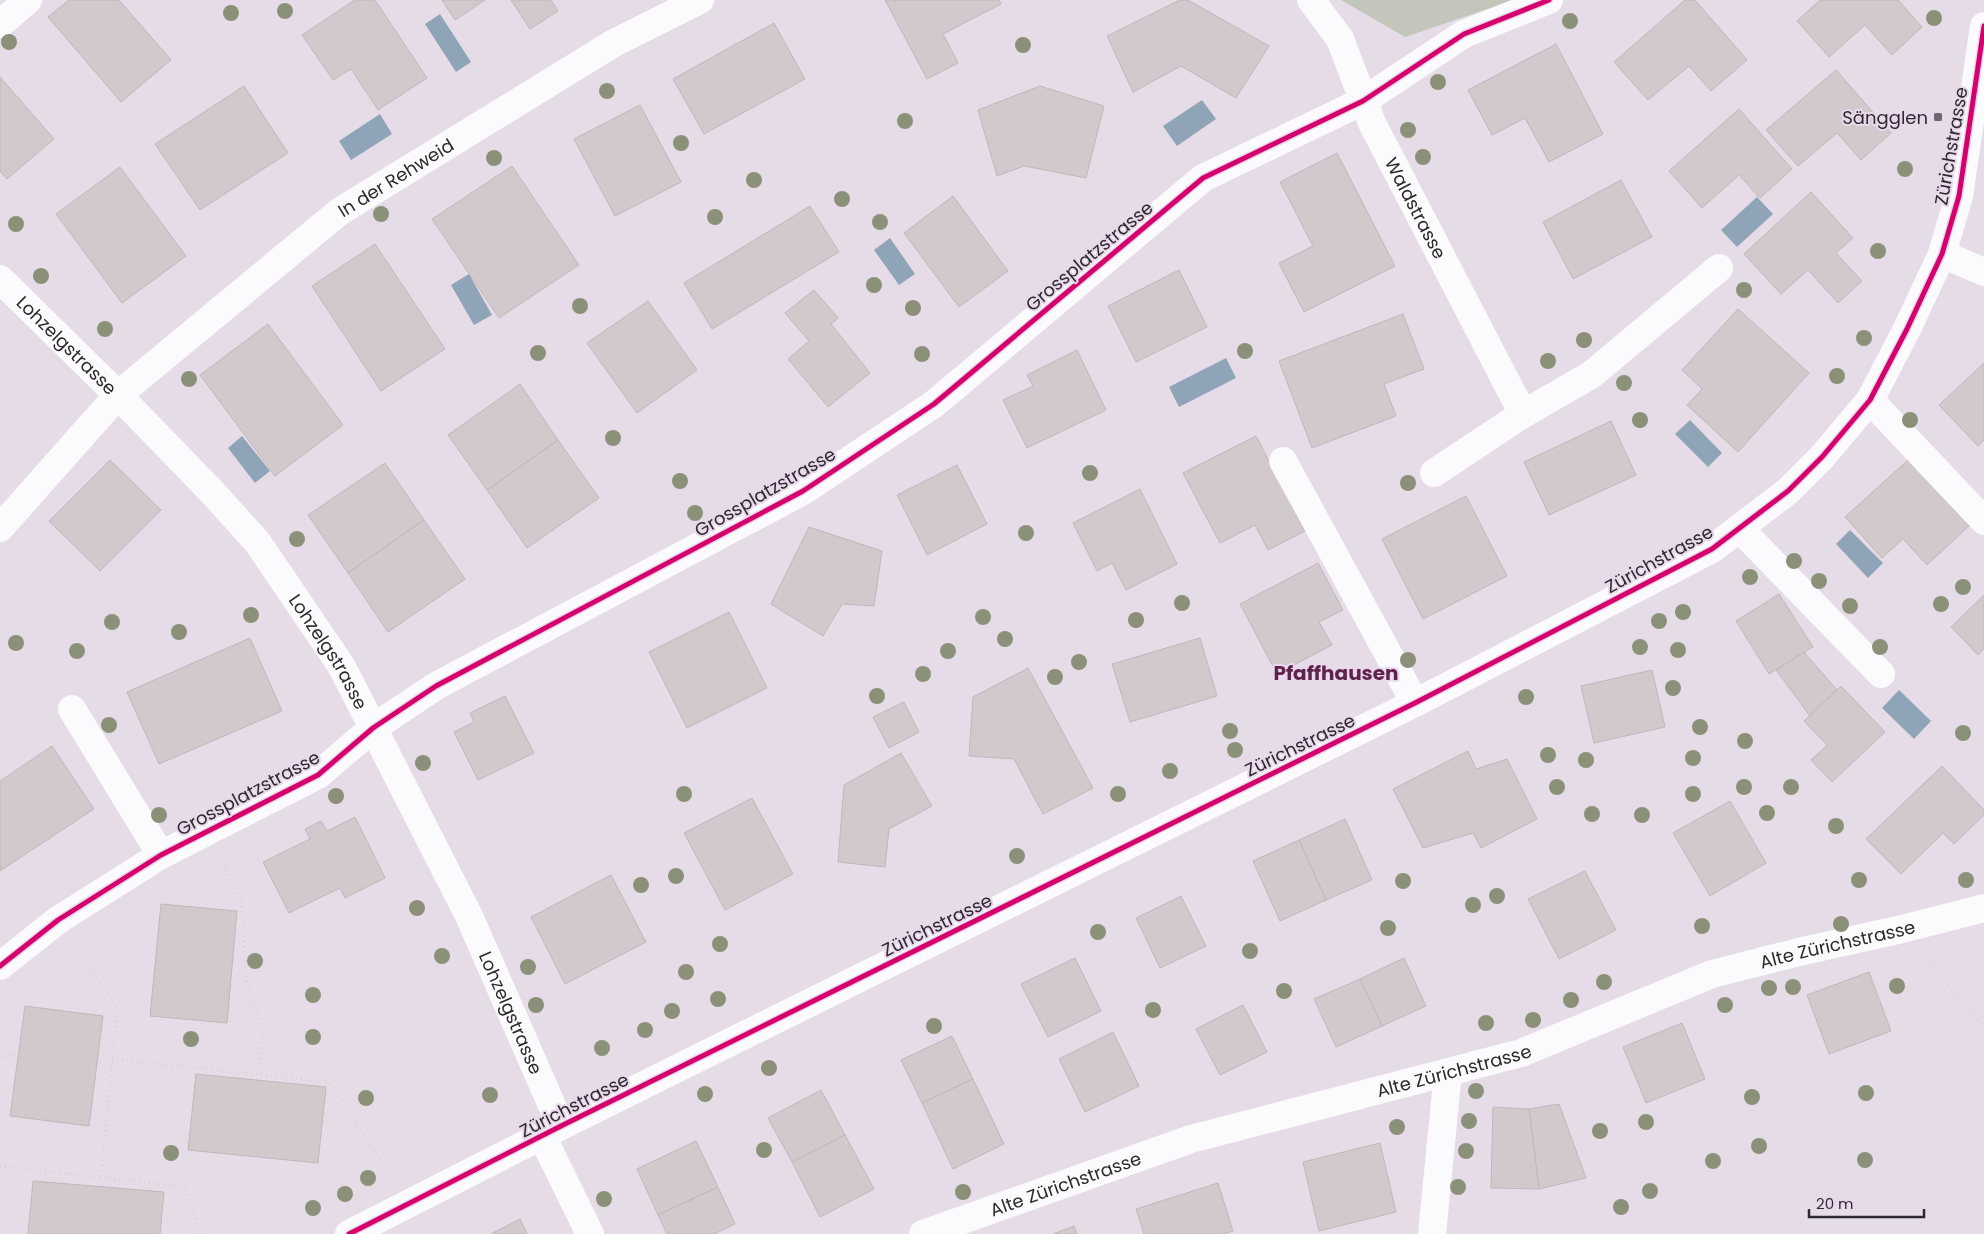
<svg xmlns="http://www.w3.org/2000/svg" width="1984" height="1234" viewBox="0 0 1984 1234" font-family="Poppins,sans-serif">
	<rect width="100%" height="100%" fill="#e6dce8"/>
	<!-- green -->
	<path fill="#c3c6ba" d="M1341 0H1514L1405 37Z"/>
	<!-- water -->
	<g fill="#8fa5b7">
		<path d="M440 14 471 62 456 72 425 24Z"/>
		<path d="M1202 100 1216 119 1177 146 1163 126Z"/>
		<path d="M380 114 392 134 351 160 339 141Z"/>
		<path d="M1757 197 1773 214 1737 247 1721 230Z"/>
		<path d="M890 238 915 274 899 285 874 250Z"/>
		<path d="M469 274 492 315 474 325 451 285Z"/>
		<path d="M1226 358 1236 378 1179 407 1169 387Z"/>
		<path d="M1690 420 1722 453 1708 467 1675 434Z"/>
		<path d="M242 436 270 471 255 483 228 448Z"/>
		<path d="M1850 530 1883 563 1868 578 1836 544Z"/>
		<path d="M1899 690 1931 721 1914 739 1882 708Z"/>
	</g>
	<!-- building -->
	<g fill="#d2c9cc" stroke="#bfb7b9">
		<path d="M69 0H119L171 60 121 102 48 17Z"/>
		<path d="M355 0H375L427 78 378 110 351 69 333 80 302 35Z"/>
		<path d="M442 0H485L455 20Z"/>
		<path d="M511 0H551L558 11 530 29Z"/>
		<path d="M885 0H999L1001 4 943 34 958 63 927 79Z"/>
		<path d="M1180 0H1188L1269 46 1236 98 1181 66 1133 92 1107 36Z"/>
		<path d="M1685 0H1695L1747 60 1711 91 1689 66 1648 100 1614 62Z"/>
		<path d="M1820 0H1898L1922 27 1892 55 1865 25 1829 57 1797 21Z"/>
		<path d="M774 23 805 79 704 134 673 79Z"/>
		<path d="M1556 44 1603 134 1549 162 1525 118 1492 135 1468 90Z"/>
		<path d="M1836 70 1891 133 1861 160 1837 133 1798 166 1766 130Z"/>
		<path d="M0 77 54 139 7 179 0 171Z"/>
		<path d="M244 86 288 153 200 210 155 144Z"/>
		<path d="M1040 86 1104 106 1086 178 1024 166 997 176 978 110Z"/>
		<path d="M640 105 681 182 615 216 574 139Z"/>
		<path d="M1739 109 1792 169 1760 198 1739 175 1702 208 1669 171Z"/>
		<path d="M1337 153 1395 266 1304 312 1279 263 1313 246 1280 182Z"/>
		<path d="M512 166 579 265 499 318 432 219Z"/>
		<path d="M120 167 186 256 122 303 56 214Z"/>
		<path d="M1621 180 1652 237 1573 279 1543 222Z"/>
		<path d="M1811 192 1853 238 1836 253 1862 281 1838 303 1808 270 1781 294 1744 254Z"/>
		<path d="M953 196 1008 271 959 307 904 233Z"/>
		<path d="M810 206 839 252 712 329 684 283Z"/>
		<path d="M375 244 445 349 381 391 312 286Z"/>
		<path d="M1179 270 1207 327 1136 362 1108 306Z"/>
		<path d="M814 290 838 318 831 324 870 373 828 407 788 359 809 341 785 313Z"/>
		<path d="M648 301 697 370 637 413 587 343Z"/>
		<path d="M1738 309 1809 373 1738 452 1687 405 1702 389 1682 370Z"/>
		<path d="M1403 314 1424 369 1384 384 1396 416 1312 448 1279 361Z"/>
		<path d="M268 324 343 425 275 476 200 375Z"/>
		<path d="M1077 350 1106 410 1027 448 1003 400 1033 386 1027 375Z"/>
		<path d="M1984 363V440L1978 446 1939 405Z"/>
		<path d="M520 384 558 440 487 490 448 435Z"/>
		<path d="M1611 421 1636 475 1549 515 1524 462Z"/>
		<path d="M1256 436 1305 531 1268 550 1255 525 1220 543 1183 473Z"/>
		<path d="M558 440 599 498 527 548 487 490Z"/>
		<path d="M110 460 161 510 100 571 49 521Z"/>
		<path d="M1908 460 1969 526 1927 565 1903 539 1882 558 1845 517Z"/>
		<path d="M385 463 424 520 348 573 308 515Z"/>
		<path d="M957 465 987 524 927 555 897 495Z"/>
		<path d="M1140 489 1177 564 1126 590 1112 563 1097 571 1073 523Z"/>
		<path d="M1466 496 1507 576 1423 619 1382 539Z"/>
		<path d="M424 520 465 579 388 632 348 573Z"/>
		<path d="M809 527 882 551 874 606 842 604 823 636 771 604Z"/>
		<path d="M1318 563 1343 610 1319 622 1332 645 1277 674 1240 604Z"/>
		<path d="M1779 594 1813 647 1769 674 1736 621Z"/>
		<path d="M1984 595V649L1978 655 1951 627Z"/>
		<path d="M729 612 767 688 687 728 649 652Z"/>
		<path d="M250 638 282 711 159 764 127 692Z"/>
		<path d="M1200 638 1217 696 1130 722 1112 664Z"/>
		<path d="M1804 652 1837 690 1810 716 1776 670Z"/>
		<path d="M1028 668 1093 788 1043 814 1014 759 969 756 973 697Z"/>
		<path d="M1652 670 1665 727 1594 743 1581 686Z"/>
		<path d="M1841 686 1885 732 1832 782 1811 760 1827 745 1804 721Z"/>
		<path d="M505 696 534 753 478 780 454 732 474 722 470 713Z"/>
		<path d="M904 702 919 732 889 748 873 717Z"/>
		<path d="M52 746 94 809 0 871V781Z"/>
		<path d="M1468 751 1476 769 1507 759 1537 819 1481 848 1473 833 1423 848 1393 789Z"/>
		<path d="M901 753 932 806 889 829 885 867 838 862 844 785Z"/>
		<path d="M1942 766 1984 810V815L1954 844 1943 833 1901 874 1866 839Z"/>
		<path d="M752 798 793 874 725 910 684 833Z"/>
		<path d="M1730 801 1766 863 1710 896 1673 833Z"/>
		<path d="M355 817 385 878 345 898 340 888 289 913 263 862 310 839 305 829 321 821 327 831Z"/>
		<path d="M1345 819 1372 880 1326 900 1299 840Z"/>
		<path d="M1299 840 1326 900 1280 921 1253 861Z"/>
		<path d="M1585 871 1616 930 1559 959 1528 899Z"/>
		<path d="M611 875 646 942 565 984 531 917Z"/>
		<path d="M1181 896 1206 946 1160 968 1136 918Z"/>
		<path d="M161 904 237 911 227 1023 150 1016Z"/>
		<path d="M1075 958 1101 1011 1048 1037 1021 984Z"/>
		<path d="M1404 958 1426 1006 1382 1026 1360 979Z"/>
		<path d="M1869 972 1891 1031 1829 1054 1807 995Z"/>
		<path d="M1360 979 1382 1026 1336 1047 1314 999Z"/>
		<path d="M1243 1005 1267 1052 1220 1075 1196 1029Z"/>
		<path d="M25 1006 103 1016 89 1126 10 1116Z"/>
		<path d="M1682 1023 1705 1079 1646 1103 1623 1047Z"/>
		<path d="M1113 1032 1139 1086 1085 1112 1059 1059Z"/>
		<path d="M952 1036 973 1079 922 1103 901 1060Z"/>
		<path d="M196 1074 326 1087 318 1163 188 1150Z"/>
		<path d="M973 1079 1004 1144 953 1169 922 1103Z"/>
		<path d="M821 1090 845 1135 792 1162 768 1118Z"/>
		<path d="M1559 1104 1586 1178 1539 1189 1529 1109Z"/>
		<path d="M1493 1107 1529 1109 1539 1189 1491 1188Z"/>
		<path d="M845 1135 874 1189 820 1217 792 1162Z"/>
		<path d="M696 1141 718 1187 658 1215 637 1169Z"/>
		<path d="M1380 1143 1396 1212 1319 1231 1303 1162Z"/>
		<path d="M33 1181 164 1192 160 1234H28Z"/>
		<path d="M1218 1183 1233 1231 1223 1234H1144L1136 1209Z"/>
		<path d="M718 1187 735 1224 714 1234H667L658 1215Z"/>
		<path d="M520 1219 527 1234H491Z"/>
		<path d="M1074 1226 1077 1234H1053Z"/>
	</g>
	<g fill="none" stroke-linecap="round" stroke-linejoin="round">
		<!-- path -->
		<g stroke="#d6d4d6" stroke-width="3" stroke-dasharray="1 4" stroke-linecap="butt">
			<path d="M221 861 242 903 246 982 263 1025 260 1074"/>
			<path d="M77 948 117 1008 101 1177"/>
			<path d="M1926 958 1984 1028"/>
			<path d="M0 1057 19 1054"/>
			<path d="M112 1059 329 1082 390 1175"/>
			<path d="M0 1166 186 1187 200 1234"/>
		</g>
		<!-- minor -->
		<g stroke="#fbfafc" stroke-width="28">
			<path id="s1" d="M1311 0 1340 39 1372 123 1523 414"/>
			<path d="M0 24 28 0"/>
			<path d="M1942 254 1984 272"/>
			<path id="s2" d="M0 279 118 395 214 494 258 543 342 667 469 916 561 1126"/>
			<path d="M1870 400 1984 521"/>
			<path d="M1283 461 1415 703"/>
			<path d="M1434 473 1523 414 1591 375 1719 268"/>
			<path id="s3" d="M0 528 118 395 339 212 614 43 700 0"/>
			<path d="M1739 528 1881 674"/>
			<path d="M72 709 161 855"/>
			<path d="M0 966 58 920 161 855 318 775 373 728 436 686 803 491 934 404 1203 178 1363 101 1464 34 1549 0"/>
			<path d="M542 1136 590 1234"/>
			<path d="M349 1234 561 1126 1415 703 1712 549 1788 491 1822 457 1870 400 1907 329 1942 254 1959 196 1984 26"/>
			<path id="s4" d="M923 1234 1191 1139 1521 1053 1712 974 1803 951 1902 929 1984 908"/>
			<path d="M1432 1234 1448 1072"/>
		</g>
		<defs>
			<g id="cycleway">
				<path d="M0 966 58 920 161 855 318 775 373 728 436 686 803 491 934 404 1203 178 1363 101 1464 34 1549 0"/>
				<path d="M349 1234 561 1126 1415 703 1712 549 1788 491 1822 457 1870 400 1907 329 1942 254 1959 196 1984 26"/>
			</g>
		</defs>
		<!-- cycleway casing -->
		<use href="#cycleway" stroke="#e9d8ec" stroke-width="8"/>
		<!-- cycleway -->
		<use href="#cycleway" stroke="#d6006c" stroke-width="5"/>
	</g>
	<!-- trees -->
	<g fill="#8b9179">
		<circle cx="285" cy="11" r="8"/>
		<circle cx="231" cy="13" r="8"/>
		<circle cx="1934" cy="18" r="8"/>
		<circle cx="1570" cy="21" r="8"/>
		<circle cx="9" cy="42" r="8"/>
		<circle cx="1023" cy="45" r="8"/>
		<circle cx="1438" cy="82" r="8"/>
		<circle cx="607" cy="91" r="8"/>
		<circle cx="905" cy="121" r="8"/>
		<circle cx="1408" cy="130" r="8"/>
		<circle cx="681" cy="143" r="8"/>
		<circle cx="1423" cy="157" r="8"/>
		<circle cx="494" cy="158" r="8"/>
		<circle cx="1905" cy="169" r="8"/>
		<circle cx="754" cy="180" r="8"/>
		<circle cx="842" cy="199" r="8"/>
		<circle cx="381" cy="214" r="8"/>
		<circle cx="715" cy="217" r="8"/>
		<circle cx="880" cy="222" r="8"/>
		<circle cx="16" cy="224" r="8"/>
		<circle cx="1878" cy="251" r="8"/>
		<circle cx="41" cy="276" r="8"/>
		<circle cx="874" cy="285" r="8"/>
		<circle cx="1744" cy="290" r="8"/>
		<circle cx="580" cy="306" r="8"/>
		<circle cx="913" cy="308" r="8"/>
		<circle cx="105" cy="329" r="8"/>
		<circle cx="1864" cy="338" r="8"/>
		<circle cx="1584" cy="340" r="8"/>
		<circle cx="1245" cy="351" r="8"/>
		<circle cx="538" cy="353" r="8"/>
		<circle cx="922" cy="354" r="8"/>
		<circle cx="1548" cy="361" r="8"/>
		<circle cx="1837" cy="376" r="8"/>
		<circle cx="189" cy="379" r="8"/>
		<circle cx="1624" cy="383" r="8"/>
		<circle cx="1640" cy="420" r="8"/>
		<circle cx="1910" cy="420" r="8"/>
		<circle cx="613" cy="438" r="8"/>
		<circle cx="1090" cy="473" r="8"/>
		<circle cx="680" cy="481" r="8"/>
		<circle cx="1408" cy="483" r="8"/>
		<circle cx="695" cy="513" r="8"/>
		<circle cx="1026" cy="533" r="8"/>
		<circle cx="297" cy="539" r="8"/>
		<circle cx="1794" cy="561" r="8"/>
		<circle cx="1750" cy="577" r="8"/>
		<circle cx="1819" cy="581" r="8"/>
		<circle cx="1963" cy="587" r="8"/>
		<circle cx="1182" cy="603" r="8"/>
		<circle cx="1941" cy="604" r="8"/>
		<circle cx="1850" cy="606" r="8"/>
		<circle cx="1683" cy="612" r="8"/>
		<circle cx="251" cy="615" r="8"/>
		<circle cx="983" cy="617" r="8"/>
		<circle cx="1136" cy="620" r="8"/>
		<circle cx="1659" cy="621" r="8"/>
		<circle cx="112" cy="622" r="8"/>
		<circle cx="179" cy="632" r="8"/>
		<circle cx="1005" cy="639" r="8"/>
		<circle cx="16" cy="643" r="8"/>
		<circle cx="1640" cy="647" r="8"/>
		<circle cx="1880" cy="647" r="8"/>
		<circle cx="1678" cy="650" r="8"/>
		<circle cx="77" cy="651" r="8"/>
		<circle cx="948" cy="651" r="8"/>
		<circle cx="1408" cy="660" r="8"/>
		<circle cx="1079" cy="662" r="8"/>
		<circle cx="923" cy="674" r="8"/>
		<circle cx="1055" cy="677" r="8"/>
		<circle cx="1673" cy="688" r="8"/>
		<circle cx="877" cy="696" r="8"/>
		<circle cx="1526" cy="697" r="8"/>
		<circle cx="109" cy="725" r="8"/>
		<circle cx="1700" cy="727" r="8"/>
		<circle cx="1230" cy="731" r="8"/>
		<circle cx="1963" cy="733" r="8"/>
		<circle cx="1745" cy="741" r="8"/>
		<circle cx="1235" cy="750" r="8"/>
		<circle cx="1548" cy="755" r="8"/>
		<circle cx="1693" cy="758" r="8"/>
		<circle cx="1586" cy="760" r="8"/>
		<circle cx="423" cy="763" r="8"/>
		<circle cx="1170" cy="771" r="8"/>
		<circle cx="1557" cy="787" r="8"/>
		<circle cx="1744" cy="787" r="8"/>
		<circle cx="1791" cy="787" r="8"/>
		<circle cx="684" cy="794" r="8"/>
		<circle cx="1118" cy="794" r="8"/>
		<circle cx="1693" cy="794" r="8"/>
		<circle cx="336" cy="796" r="8"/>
		<circle cx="1767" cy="813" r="8"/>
		<circle cx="1592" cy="814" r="8"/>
		<circle cx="159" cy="815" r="8"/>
		<circle cx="1642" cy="815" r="8"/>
		<circle cx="1836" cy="826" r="8"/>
		<circle cx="1017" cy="856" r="8"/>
		<circle cx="676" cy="876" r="8"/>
		<circle cx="1859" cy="880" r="8"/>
		<circle cx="1966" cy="880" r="8"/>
		<circle cx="1403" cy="881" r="8"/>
		<circle cx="641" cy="885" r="8"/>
		<circle cx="1497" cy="896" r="8"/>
		<circle cx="1473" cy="905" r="8"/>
		<circle cx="417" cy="908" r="8"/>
		<circle cx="1841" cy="924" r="8"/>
		<circle cx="1702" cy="926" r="8"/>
		<circle cx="1388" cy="928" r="8"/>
		<circle cx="1098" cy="932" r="8"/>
		<circle cx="720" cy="944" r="8"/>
		<circle cx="1250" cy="951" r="8"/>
		<circle cx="442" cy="956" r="8"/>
		<circle cx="255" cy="961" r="8"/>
		<circle cx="528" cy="967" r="8"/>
		<circle cx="686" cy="972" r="8"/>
		<circle cx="1604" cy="982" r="8"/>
		<circle cx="1897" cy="986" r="8"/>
		<circle cx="1793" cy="987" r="8"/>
		<circle cx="1769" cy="988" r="8"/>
		<circle cx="1284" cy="991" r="8"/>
		<circle cx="313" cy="995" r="8"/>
		<circle cx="718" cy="999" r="8"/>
		<circle cx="1571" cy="1000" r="8"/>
		<circle cx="536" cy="1005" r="8"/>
		<circle cx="1725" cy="1005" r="8"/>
		<circle cx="1153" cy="1010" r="8"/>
		<circle cx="672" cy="1011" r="8"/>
		<circle cx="1533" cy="1020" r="8"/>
		<circle cx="1486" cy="1023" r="8"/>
		<circle cx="934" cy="1026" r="8"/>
		<circle cx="645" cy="1030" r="8"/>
		<circle cx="313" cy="1037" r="8"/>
		<circle cx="191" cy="1039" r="8"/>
		<circle cx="602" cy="1048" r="8"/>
		<circle cx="769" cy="1068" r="8"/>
		<circle cx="1476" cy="1091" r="8"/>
		<circle cx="1866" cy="1093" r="8"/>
		<circle cx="705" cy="1094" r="8"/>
		<circle cx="490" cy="1095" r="8"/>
		<circle cx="1752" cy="1097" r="8"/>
		<circle cx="366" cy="1098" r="8"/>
		<circle cx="1469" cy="1121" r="8"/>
		<circle cx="1646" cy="1122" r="8"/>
		<circle cx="1397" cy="1127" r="8"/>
		<circle cx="1600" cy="1131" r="8"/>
		<circle cx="1759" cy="1146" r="8"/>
		<circle cx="764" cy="1150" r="8"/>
		<circle cx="1466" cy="1151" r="8"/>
		<circle cx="171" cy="1153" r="8"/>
		<circle cx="1865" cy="1160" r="8"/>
		<circle cx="1713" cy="1161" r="8"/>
		<circle cx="368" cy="1178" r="8"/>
		<circle cx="1458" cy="1187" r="8"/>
		<circle cx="1650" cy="1191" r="8"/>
		<circle cx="963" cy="1192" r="8"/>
		<circle cx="345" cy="1194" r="8"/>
		<circle cx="604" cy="1199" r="8"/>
		<circle cx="1621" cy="1207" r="8"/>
		<circle cx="313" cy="1208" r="8"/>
	</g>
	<!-- markers -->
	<rect fill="#6e6770" stroke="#e9d8ec" stroke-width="2" x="1933" y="112" width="10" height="10" rx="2.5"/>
	<g text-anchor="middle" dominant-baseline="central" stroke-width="4" stroke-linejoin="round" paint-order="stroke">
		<!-- poi labels -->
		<g font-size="18" fill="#2e282f" stroke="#e9d8ec" text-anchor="end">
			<text x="1928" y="117">Sängglen</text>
		</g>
		<!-- street labels -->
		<g font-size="18" fill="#2e282f" stroke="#e9d8ec">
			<text transform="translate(1951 146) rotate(-80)">Zürichstrasse</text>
			<text stroke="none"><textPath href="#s3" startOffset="531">In der Rehweid</textPath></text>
			<text stroke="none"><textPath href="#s1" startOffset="234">Waldstrasse</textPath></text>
			<text transform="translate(1089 256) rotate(-40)">Grossplatzstrasse</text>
			<text stroke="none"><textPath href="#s2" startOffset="94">Lohzelgstrasse</textPath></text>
			<text transform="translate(765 492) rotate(-30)">Grossplatzstrasse</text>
			<text transform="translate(1659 559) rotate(-29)">Zürichstrasse</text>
			<text stroke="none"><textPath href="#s2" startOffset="499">Lohzelgstrasse</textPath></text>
			<text transform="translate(1300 745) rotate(-26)">Zürichstrasse</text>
			<text transform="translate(248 793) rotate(-28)">Grossplatzstrasse</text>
			<text transform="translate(937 925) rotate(-26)">Zürichstrasse</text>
			<text stroke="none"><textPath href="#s4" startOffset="961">Alte Zürichstrasse</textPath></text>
			<text stroke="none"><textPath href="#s2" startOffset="904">Lohzelgstrasse</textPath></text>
			<text stroke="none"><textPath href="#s4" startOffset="556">Alte Zürichstrasse</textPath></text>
			<text transform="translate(574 1105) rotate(-27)">Zürichstrasse</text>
			<text stroke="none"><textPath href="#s4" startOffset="151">Alte Zürichstrasse</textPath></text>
		</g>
		<!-- quarter labels -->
		<g font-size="20" font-weight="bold" fill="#5e234a" stroke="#e9d8ec">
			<text x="1336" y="673">Pfaffhausen</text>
		</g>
	</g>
	<!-- scale -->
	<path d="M1809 1209v8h115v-8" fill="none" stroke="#2e282f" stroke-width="2.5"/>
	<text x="1816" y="1209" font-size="15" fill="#2e282f" stroke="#e9d8ec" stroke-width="4" paint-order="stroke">20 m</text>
</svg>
